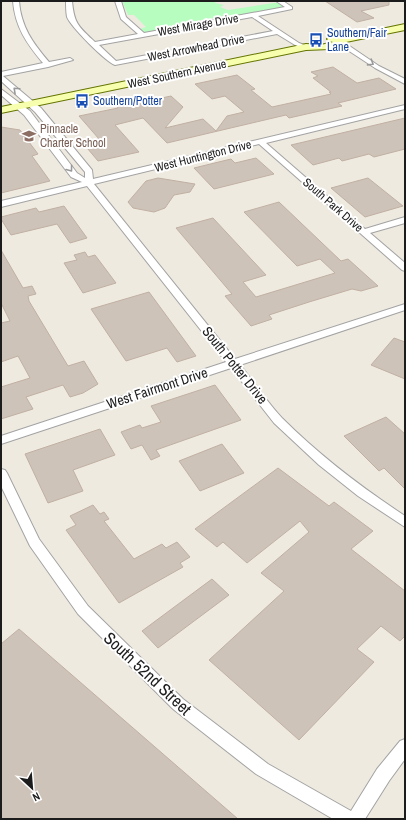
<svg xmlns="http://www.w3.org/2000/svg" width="406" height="820" viewBox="0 0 406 820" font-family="'Archivo Narrow',sans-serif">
	<rect width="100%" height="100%" fill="#eeeae0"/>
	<!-- park -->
	<path fill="#b8fdc0" d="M122 1H216L215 3 224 5 220 7 228 10 273 3H279L283 7 228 18 225 16 191 22 193 25 148 33 144 32 140 29 146 27 134 15H128Z"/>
	<!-- building -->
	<g fill="#cec3b9" stroke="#c1b0a2">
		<path d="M325 1H389V5L361 11 374 18 357 22Z"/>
		<path d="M333 67 357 83 379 78 396 89 338 103 342 106 289 118 286 115 167 143 143 118 115 125 139 152 98 161 82 142 99 139 79 116 118 108 117 106 133 103 134 104 171 96 183 107 165 128 203 119 216 131 227 116 244 112 225 96 212 99 195 84 237 75 255 89 251 90 272 107 331 94 329 92H331L313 78 318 76 311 72Z"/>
		<path d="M405 118V149L374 157 369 154 342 161 339 158 313 165 291 145Z"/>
		<path d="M1 127 20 130 38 154 32 156 50 181 1 193Z"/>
		<path d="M256 158 274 174 214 189 194 168 231 159 235 163Z"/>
		<path d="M158 178 195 184 190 192 174 195 165 208 154 212 133 208 128 202 146 181Z"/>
		<path d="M368 178 403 206 365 217 331 188Z"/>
		<path d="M279 202 341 261 348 259 378 286 361 291 352 289 309 302 269 315 272 319 251 326 225 296 232 294 176 228 213 218 266 275 243 282 256 297 335 273 320 259 297 266 244 212Z"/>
		<path d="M64 206 87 238 70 243 57 224 11 235 1 219V217L36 208 39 212Z"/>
		<path d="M1 250 23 288 32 286 36 294 28 296 29 301 68 366 84 361 98 384 83 393 70 397 63 385 26 397 33 409 1 419V387L30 378 18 356 1 362V323L10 321 1 303Z"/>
		<path d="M85 252 88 257 95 255 116 283 83 293 64 263 77 260 74 255Z"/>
		<path d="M149 292 196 356 177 362 167 348 126 361 91 309Z"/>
		<path d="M394 338 405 342V379L371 365Z"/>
		<path d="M215 385 241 420 156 450 160 456 151 460 142 445 131 449 121 432 140 425 142 428 161 422 151 406Z"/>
		<path d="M386 417 405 434V489L384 468 379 471 344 436Z"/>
		<path d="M100 429 115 455 73 470 83 491 48 503 25 454Z"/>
		<path d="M222 444 244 473 200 491 179 461Z"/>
		<path d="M278 468 329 506 334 502 373 531 351 549 405 591V636L400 641 381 626 357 649 374 662 299 740 209 660 284 591 261 573 309 532 300 521 247 563 223 542 217 547 195 529Z"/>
		<path d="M93 505 100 514 104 512 109 519 104 521 134 559 162 544 166 548 177 542 190 557 180 563 183 567 119 603 66 530 76 525 70 516Z"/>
		<path d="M212 579 229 595 158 648 142 631Z"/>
		<path d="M19 629 238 819H1V644Z"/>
	</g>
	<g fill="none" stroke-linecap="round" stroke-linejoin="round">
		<defs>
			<g id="minor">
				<path d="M13 1H19C21 27 33 43 49 62L70 58 73 60 48 67 3 76 41 108 92 170 93 179 405 105V109L266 143 365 229 405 217V223L370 233 405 263V271L402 270 259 144 94 184 235 359 405 304V310L240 365C254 382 267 402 282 418 319 455 361 487 405 516V527L358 496 319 465 274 423 231 368 1 444V436L226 362 87 186 1 207V201L82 182 71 177 24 115 1 95V89L30 111 77 173 85 178V172L35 112 1 81V72L43 63C27 44 15 27 13 1Z"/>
				<path d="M66 1H72C74 24 79 27 95 42L138 34 121 19 115 1H121L126 17 144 33 285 7 276 1H283L292 7V9L258 16 299 43 309 47 306 49 295 45 277 34 115 65C105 61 71 27 67 17 66 12 66 6 66 1ZM252 17 273 31 116 61 99 45Z"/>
				<path d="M341 39H345L348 45 379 66 405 79V84L375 68 343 47Z"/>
				<path d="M1 469 5 470 7 473 39 539 88 606 183 699 268 764 351 811 377 769 400 741 405 739V759L389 781 365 819H333L256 774 173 709 78 614 30 546 1 486Z"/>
			</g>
			<path id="secondary" d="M405 24V30L346 42 330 49 306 50 1 113V107L306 44 321 45 333 42 329 41 327 39 329 37H343Z"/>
		</defs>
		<!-- minor casing -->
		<use href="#minor" stroke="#a3a3a3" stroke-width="2"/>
		<!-- secondary casing -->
		<use href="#secondary" stroke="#647500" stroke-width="2"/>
		<!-- minor -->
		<use href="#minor" fill="#fff" fill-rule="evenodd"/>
		<!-- secondary -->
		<use href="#secondary" fill="#f7feae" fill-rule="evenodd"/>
	</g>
	<!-- one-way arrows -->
	<defs><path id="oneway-chevron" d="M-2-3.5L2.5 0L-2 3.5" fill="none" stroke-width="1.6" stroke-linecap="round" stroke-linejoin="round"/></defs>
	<g stroke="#999">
		<use href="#oneway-chevron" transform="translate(371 63) rotate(32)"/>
		<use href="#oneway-chevron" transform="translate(16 90) rotate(-137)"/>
		<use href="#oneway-chevron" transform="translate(70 169) rotate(53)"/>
	</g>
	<!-- icons -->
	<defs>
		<symbol id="bus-bare" viewBox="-9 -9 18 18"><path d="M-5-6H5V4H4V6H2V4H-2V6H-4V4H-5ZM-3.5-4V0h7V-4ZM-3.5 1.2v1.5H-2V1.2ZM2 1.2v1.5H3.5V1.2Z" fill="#1a4fb4" stroke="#fff" stroke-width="2.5" paint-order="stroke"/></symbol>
		<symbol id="school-bare" viewBox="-9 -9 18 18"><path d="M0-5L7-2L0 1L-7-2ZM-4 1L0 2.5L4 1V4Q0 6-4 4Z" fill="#8d6e63" stroke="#fff" stroke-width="2.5" paint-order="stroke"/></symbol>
	</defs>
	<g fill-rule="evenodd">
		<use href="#bus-bare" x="306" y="30" width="20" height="20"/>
		<use href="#bus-bare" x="72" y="91" width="20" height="20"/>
		<use href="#school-bare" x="19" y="126" width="20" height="20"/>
	</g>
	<g text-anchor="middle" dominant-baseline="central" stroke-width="4" stroke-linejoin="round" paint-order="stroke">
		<!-- far-street labels -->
		<g font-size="12" fill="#1c1c1c" stroke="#fff">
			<text transform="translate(198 25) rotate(-10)">West Mirage Drive</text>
			<text transform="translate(196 48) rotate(-11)">West Arrowhead Drive</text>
			<text transform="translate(177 74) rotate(-12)">West Southern Avenue</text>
			<text transform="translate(203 156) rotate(-14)">West Huntington Drive</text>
			<text transform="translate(333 205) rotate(41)">South Park Drive</text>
		</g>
		<!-- far-transit labels -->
		<g font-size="12" fill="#164399" stroke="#fff" text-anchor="start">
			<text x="327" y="33">Southern/Fair<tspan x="327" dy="14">Lane</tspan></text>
			<text x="93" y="101">Southern/Potter</text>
		</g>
		<!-- far-education labels -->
		<g font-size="12" fill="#785e54" stroke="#fff" text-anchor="start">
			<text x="40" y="129">Pinnacle<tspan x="40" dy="14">Charter School</tspan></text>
		</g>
		<!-- street labels -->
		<g font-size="14" fill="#1c1c1c" stroke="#fff">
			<text transform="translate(235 365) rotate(51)">South Potter Drive</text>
			<text transform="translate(157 388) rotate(-18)">West Fairmont Drive</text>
		</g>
		<!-- near-street labels -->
		<g font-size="17" fill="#1c1c1c" stroke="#fff">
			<text transform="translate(148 673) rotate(43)">South 52nd Street</text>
		</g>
	</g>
	<!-- border -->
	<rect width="406" height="820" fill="none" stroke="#1c1c1c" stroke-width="4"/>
	<!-- north arrow -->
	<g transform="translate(32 788) rotate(154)" stroke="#ffffff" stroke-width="3" paint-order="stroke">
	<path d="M0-3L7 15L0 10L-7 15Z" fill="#1c1c1c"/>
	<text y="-6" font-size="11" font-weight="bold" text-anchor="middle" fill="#1c1c1c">N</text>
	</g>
</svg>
